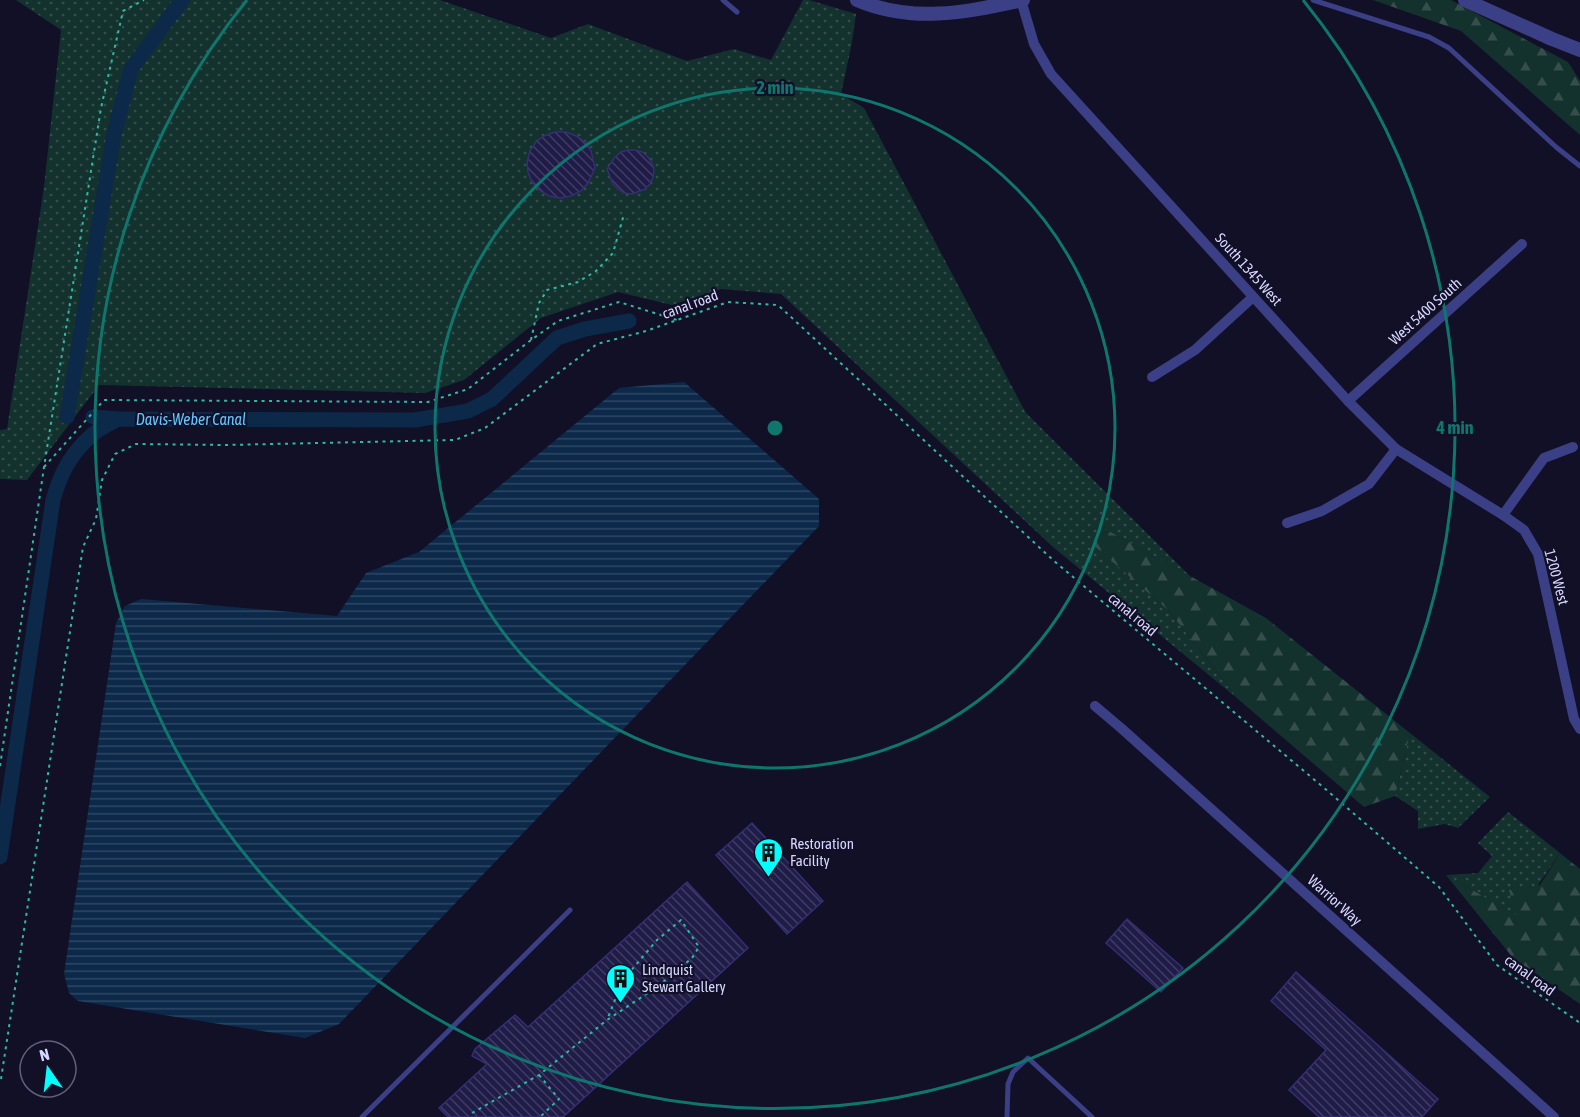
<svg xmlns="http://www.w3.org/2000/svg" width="1580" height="1117" viewBox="0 0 1580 1117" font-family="'Asap Condensed',sans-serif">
	<defs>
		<pattern id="green-dots" width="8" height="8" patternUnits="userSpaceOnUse" patternTransform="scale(1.5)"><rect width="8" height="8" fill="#13312d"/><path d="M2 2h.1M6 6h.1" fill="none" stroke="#354e4c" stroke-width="1.8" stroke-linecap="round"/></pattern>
		<pattern id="forest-firs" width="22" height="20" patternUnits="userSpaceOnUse" patternTransform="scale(1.5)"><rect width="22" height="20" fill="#13312d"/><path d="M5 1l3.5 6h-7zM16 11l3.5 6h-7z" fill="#354e4c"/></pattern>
		<pattern id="water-rules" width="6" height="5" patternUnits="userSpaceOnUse" patternTransform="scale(1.5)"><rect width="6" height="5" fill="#0c294a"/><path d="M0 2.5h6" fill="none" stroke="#2f4765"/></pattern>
		<pattern id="building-back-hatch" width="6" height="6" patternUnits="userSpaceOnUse" patternTransform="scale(1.5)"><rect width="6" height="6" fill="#201c48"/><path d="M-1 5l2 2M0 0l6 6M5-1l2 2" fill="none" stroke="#403c63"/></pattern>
	</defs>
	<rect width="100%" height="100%" fill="#111027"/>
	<!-- green -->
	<g fill="url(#green-dots)">
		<path d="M16 0H440L551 38 588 24 687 61 734 49 771 60 803 0H809L856 14 852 42 841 94 864 108 1026 413 1191 577 1107 530 1092 543 1169 611 1238 699 1053 547 781 294 721 289 672 305 618 292 541 318 464 380 425 393 99 385 27 480 0 479V430L7 429 44 187 61 30Z"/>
		<path d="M1410 733 1490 797 1458 828 1445 824 1418 829V811L1395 796Z"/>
		<path d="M1508 812 1560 853 1517 916 1446 875 1478 873 1492 856 1478 843Z"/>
	</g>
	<!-- forest -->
	<g fill="url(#forest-firs)">
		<path d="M1373 0H1451L1568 62 1580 81V135L1461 31Z"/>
		<path d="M1107 530 1266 618 1410 733 1395 796 1364 807 1238 699 1169 611 1091 543Z"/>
		<path d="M1560 853 1580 869V1004L1513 958 1446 875 1516 915 1509 890 1540 885Z"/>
	</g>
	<!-- water -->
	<path fill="url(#water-rules)" d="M684 382 819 499V526L339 1024 305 1038 78 1001 69 993 64 974 116 623 125 606 141 599 337 616 366 573 419 552 619 388Z"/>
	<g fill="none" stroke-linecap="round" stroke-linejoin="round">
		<!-- canal -->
		<g stroke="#0c294a" stroke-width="15">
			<path d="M67 417 114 134 131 69 182 0"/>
			<path d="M93 417 118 419"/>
			<path d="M0 857 53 500C61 472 71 453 93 434 100 428 110 424 118 419L415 420 468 411 492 399 557 338 585 329 629 321"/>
		</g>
	</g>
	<!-- building -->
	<g fill="url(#building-back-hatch)" stroke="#352e74" stroke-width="1.5">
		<path d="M555 132H566L576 136 585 142 591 151 595 168 588 183 581 191 571 196 560 198 549 196 539 190 532 182 528 172 527 162 530 151 536 142 544 136Z"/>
		<path d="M628 150H635L642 152 648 157 652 163 654 170 653 177 650 184 645 189 632 194 624 193 618 189 613 184 607 169 615 157 621 152Z"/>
		<path d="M752 823 823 901 787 934 716 855Z"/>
		<path d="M687 882 748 948 563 1117H448L439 1108 487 1064 472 1056 475 1049 515 1015 528 1027Z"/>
		<path d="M1127 919 1183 968 1161 992 1106 943Z"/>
		<path d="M1296 972 1438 1099 1422 1117H1319L1289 1090 1326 1050 1271 1001Z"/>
	</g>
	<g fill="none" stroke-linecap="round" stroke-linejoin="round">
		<!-- path -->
		<g stroke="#30b9a3" stroke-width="2" stroke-dasharray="3 4.5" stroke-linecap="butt">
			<path d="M531 340 539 303 547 290 578 282 596 271 613 253 624 214"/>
			<path d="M44 467 104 400 428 402 468 389 531 340 558 321 619 302 677 320"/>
			<path d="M0 766 44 467 101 108 123 11 144 0"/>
			<path d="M539 1075 559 1099 540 1117"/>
			<path d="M1 1079 83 547 96 519 102 480 115 454 136 444 226 445 455 440 485 428 597 344 646 331 728 302 778 305 1054 561 1323 787 1439 887 1497 965 1580 1023"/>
			<path d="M472 1113 539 1075 607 1020 657 987 692 958 699 947 681 920 657 940 623 980 607 1020"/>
		</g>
		<!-- service -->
		<g stroke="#3b3f86" stroke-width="5">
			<path d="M723 0 737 12"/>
			<path d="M1313 0 1429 37 1449 48 1556 147 1580 166"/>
			<path d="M362 1117 570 910"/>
			<path d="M1007 1117 1008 1084 1013 1072 1028 1058 1092 1117"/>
		</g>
		<!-- minor -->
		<g stroke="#3b3f86" stroke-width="10">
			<path d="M1021 0 1034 44 1051 74 1348 401 1396 449 1503 515 1524 530 1538 554 1574 719 1580 729"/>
			<path d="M1152 377 1195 350 1253 297"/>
			<path d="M1348 401 1522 244"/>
			<path d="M1503 515 1544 458 1573 447"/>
			<path d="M1287 523 1322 511 1369 484 1396 449"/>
			<path d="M1095 706 1121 728 1554 1117"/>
		</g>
		<!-- tertiary -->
		<g stroke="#3b3f86" stroke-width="14">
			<path d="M857 0C914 24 966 12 1023 0"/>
			<path d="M1465 0 1552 39 1580 50"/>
		</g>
	</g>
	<!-- distance rings -->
	<g fill="none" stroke="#0f766e" stroke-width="3">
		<circle cx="775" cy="428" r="340"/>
		<path d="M1303 0A680 680 0 1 1 247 0"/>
	</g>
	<!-- icons -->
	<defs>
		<symbol id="building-pin" viewBox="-11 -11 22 30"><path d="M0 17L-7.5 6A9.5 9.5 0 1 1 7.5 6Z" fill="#03fefe" stroke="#111027"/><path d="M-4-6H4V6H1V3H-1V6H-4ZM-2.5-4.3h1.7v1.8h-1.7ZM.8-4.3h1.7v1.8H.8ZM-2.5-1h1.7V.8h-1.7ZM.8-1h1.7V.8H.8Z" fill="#111"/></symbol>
	</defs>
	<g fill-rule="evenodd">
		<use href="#building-pin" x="752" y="836" width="33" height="45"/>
		<use href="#building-pin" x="604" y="962" width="33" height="45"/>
	</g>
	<g text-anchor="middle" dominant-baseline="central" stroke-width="4.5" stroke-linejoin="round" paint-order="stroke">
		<!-- street labels -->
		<g font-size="15" fill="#d7d6ff" stroke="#111027">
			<text transform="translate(1249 269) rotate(48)">South 1345 West</text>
			<text transform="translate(690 304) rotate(-20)">canal road</text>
			<text transform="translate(1425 311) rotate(-42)">West 5400 South</text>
			<text transform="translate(1557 577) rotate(75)">1200 West</text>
			<text transform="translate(1133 614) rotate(40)">canal road</text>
			<text transform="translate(1335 900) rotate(42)">Warrior Way</text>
			<text transform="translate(1530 975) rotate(36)">canal road</text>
		</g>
		<!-- poi labels -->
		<g font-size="15" fill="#d7d6ff" stroke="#111027" text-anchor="start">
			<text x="790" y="843">Restoration<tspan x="790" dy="17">Facility</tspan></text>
			<text x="642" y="969">Lindquist<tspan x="642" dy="17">Stewart Gallery</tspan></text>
		</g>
		<!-- water labels -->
		<g font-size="16" font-style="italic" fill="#64c7ff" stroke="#111027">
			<text x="191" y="419">Davis-Weber Canal</text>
		</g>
	</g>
	<circle cx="775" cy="428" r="9" fill="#0f766e" stroke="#111027" stroke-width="3"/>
	<g font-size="18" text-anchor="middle" font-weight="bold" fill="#0f766e" stroke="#111027" stroke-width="4.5" stroke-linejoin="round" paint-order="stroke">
		<text x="775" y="94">2 min</text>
		<text x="1455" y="434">4 min</text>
	</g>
	<!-- north arrow -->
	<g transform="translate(48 1069) rotate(346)"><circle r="28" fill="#111027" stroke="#605f7d" stroke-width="1.5"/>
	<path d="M0-4.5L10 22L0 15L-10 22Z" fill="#03fefe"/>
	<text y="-9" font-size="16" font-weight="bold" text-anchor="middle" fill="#d7d6ff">N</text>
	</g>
</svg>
